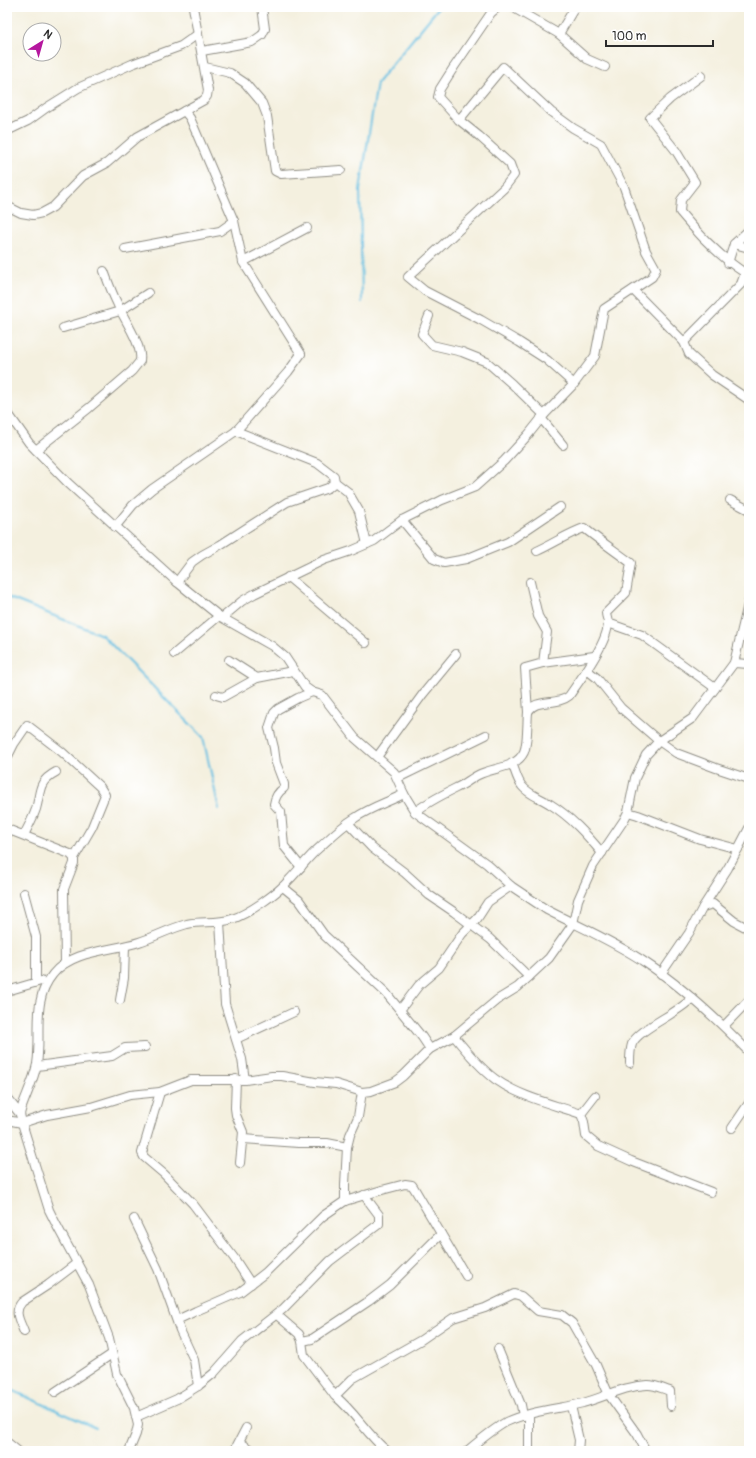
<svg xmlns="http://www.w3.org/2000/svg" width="756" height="1458" viewBox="0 0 756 1458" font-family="Pangolin,sans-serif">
	<rect width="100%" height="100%" fill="#fff"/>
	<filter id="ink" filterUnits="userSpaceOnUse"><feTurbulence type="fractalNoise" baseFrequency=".025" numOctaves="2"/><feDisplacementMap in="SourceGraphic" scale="8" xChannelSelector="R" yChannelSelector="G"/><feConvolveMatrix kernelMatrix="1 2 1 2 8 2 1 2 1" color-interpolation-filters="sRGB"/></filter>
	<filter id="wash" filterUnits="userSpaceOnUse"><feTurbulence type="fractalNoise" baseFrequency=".012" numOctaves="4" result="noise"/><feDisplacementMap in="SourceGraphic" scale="16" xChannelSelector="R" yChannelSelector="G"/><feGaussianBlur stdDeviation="0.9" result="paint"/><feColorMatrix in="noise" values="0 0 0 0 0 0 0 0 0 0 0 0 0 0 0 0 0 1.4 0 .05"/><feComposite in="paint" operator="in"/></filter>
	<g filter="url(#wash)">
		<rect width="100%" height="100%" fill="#f4f0df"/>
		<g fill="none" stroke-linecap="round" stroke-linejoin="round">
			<!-- stream -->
			<g stroke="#65c0e3" stroke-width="2">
				<path d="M362 302 360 190 377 83 439 7"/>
				<path d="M7 597 102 635 203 737 219 809"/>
				<path d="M7 1388 96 1428"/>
			</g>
		</g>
	</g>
	<g filter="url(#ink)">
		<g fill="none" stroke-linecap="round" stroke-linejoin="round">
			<defs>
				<g id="minor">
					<path d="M512 7 559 34 587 59 605 67"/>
					<path d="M559 34 575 7"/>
					<path d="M202 51 252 42 262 35 265 29 262 7"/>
					<path d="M205 67 230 73 245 83 262 103 267 116 275 171 281 174 341 170"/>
					<path d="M459 120 503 67 551 112 573 128 601 144 624 187 646 251 656 269 652 277 604 309 595 356 574 384"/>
					<path d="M7 131 28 121 46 108 78 88 132 64 181 46 198 34"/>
					<path d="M7 206 21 213 33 215 42 213 53 207 83 176 107 163 137 137 204 100 207 96 208 90 193 7"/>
					<path d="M734 244 749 248"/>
					<path d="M125 249 220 231 234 221"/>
					<path d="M243 262 307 228"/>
					<path d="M728 263 734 244 749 230"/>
					<path d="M633 290 684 342 741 284 745 273C720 257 699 235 680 212L681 200 695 182 676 151 650 118 670 99 701 76"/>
					<path d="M429 316 422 334 432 345 462 352 487 362 512 384 544 415"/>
					<path d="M63 328 120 311 148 293"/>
					<path d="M684 342 689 354 712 375 749 400"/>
					<path d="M7 412 29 443 68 483 177 582 219 616 272 646 285 657 305 687 312 692 322 695 355 738 394 772 404 794 415 812 487 864 511 886 547 910C580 927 615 942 646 963 684 988 717 1019 749 1052"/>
					<path d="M541 418 563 445"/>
					<path d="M36 450 89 408 132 371 140 361C143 345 123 318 117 303 112 293 108 282 104 271"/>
					<path d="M335 482 348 492 359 511 367 544"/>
					<path d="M730 500 749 510"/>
					<path d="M402 520 434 559 444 563 466 559 508 542 560 507"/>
					<path d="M115 527 133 505 152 489 236 431 288 372 301 354 243 262 234 221 190 118 184 111"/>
					<path d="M288 577 366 643"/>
					<path d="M177 582 192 562 202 555 220 545 287 502 328 488 335 482 334 476 317 463 236 431"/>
					<path d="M530 582 538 616 547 632 543 663"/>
					<path d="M223 617 242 601 254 594 324 560 351 551 374 541 402 520 442 500 475 487 504 461 528 435 544 415 574 384 547 360 519 342 481 320 425 291 408 277 504 188 514 175 510 164 479 136 459 120 438 97 440 89 454 67 491 13 498 7"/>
					<path d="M608 623 642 635 715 688"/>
					<path d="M174 654 219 616"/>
					<path d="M229 660 257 678 293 671"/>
					<path d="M734 663 749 664"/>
					<path d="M587 670 597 678 621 708 659 741 676 753 716 768 749 779"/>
					<path d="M216 695 223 697 257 678"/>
					<path d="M528 712 525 668 543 663 594 656"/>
					<path d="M377 757 423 694 456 654"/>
					<path d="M7 758 14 744 27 725 62 752 100 787 105 795 92 827 74 858"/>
					<path d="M512 763C515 770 517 780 522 786 529 795 541 798 550 804 571 817 587 835 602 853"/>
					<path d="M398 778 486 735"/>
					<path d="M415 812C429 801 444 794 460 786 466 783 472 778 478 775 493 767 516 769 524 752 528 742 527 723 528 712 535 698 557 706 569 696 580 680 608 642 608 623 608 620 606 616 606 613L626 593 631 563C615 551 599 540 584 528 567 534 553 544 537 551"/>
					<path d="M628 812 638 815 700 839 738 849"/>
					<path d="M348 823 372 848 405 873 429 895 454 912 490 939 529 977"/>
					<path d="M7 829 70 854 74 858V863L64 889 65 963"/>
					<path d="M24 835C28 827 33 818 36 809 41 792 37 782 56 772"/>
					<path d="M301 867 284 846 281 812 274 804C275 797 278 792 284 788V784L276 763 274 748 269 728 274 713 278 709 298 698 312 692"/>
					<path d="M283 887 299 900 324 935 386 993 422 1037 430 1049"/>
					<path d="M24 893 36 937V982"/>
					<path d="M703 907 728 868 749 828"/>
					<path d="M220 922 225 1004 242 1059 245 1080"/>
					<path d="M661 974 689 933 703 907 713 904 734 921 749 929"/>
					<path d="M7 991 41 981"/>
					<path d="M120 1000 124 978 125 946"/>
					<path d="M400 1010 419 985 439 968 462 934 477 919 488 902 511 886"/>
					<path d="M724 1026 749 1000"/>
					<path d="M454 1036C466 1051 479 1067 495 1079 520 1097 552 1104 581 1114L595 1096"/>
					<path d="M236 1039 294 1012"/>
					<path d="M630 1063C630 1057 630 1050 632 1044 638 1029 679 1013 692 998"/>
					<path d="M37 1066 112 1056 125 1048 145 1047"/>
					<path d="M236 1079 235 1108 236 1115 243 1132 240 1163"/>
					<path d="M160 1092 142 1153 144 1157 164 1174 193 1204 234 1258 251 1284"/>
					<path d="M7 1098 20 1114"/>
					<path d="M581 1114 584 1122 586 1136 598 1146 631 1161 711 1192"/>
					<path d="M7 1120 22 1123 47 1115 91 1107 130 1095 160 1092 191 1080H245L272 1076H282L315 1082 336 1084 362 1092 371 1091 395 1082 403 1076 430 1049 454 1036 497 1000 518 987 549 958 573 924 578 900 593 866 624 820 628 812 635 778 646 755 659 741 693 718 734 663 749 600"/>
					<path d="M732 1128 749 1103"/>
					<path d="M243 1139 299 1143H327L347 1147"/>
					<path d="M345 1201V1185L347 1147 350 1135 358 1117 362 1092"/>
					<path d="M134 1219 158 1269 180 1330 194 1360 198 1386"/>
					<path d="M277 1315 299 1334 302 1341 304 1355 335 1396"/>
					<path d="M177 1320 196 1311 240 1292 265 1273 323 1216 345 1201 382 1190 405 1184 412 1185 414 1188 466 1276"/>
					<path d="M24 1332C20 1321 13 1312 22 1302L48 1285 77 1263"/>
					<path d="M302 1341 312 1339 369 1301 390 1285 441 1234"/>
					<path d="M498 1349 521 1405 523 1416"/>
					<path d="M55 1392 112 1354"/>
					<path d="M571 1406 579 1440 578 1451"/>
					<path d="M529 1415V1451"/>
					<path d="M136 1417 177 1399 198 1386 214 1373 242 1341 283 1309 330 1261 379 1224V1215L364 1195"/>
					<path d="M7 1442 18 1451"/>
					<path d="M240 1442 252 1451"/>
					<path d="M129 1451 136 1434 138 1425 134 1408 117 1374 109 1338 89 1285 57 1226 49 1210 22 1123 20 1114 22 1107C27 1093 34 1079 37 1064 42 1034 31 1000 53 974 72 950 112 951 139 942 155 937 171 928 187 924 202 921 218 924 232 919 248 914 278 893 289 880 300 869 308 857 320 847 331 837 342 826 355 818 369 808 388 802 404 794"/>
					<path d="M234 1451 246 1428"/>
					<path d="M387 1451C367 1435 355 1412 335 1396L352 1379 421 1340 453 1318 485 1308 514 1294 521 1296 538 1311 562 1315 572 1323 596 1365 609 1395 637 1434 646 1451"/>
					<path d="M467 1451C479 1441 492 1430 506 1422 530 1411 558 1409 583 1403 605 1397 624 1386 647 1385 654 1384 663 1389 670 1391L671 1406"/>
				</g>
			</defs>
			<!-- minor casing -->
			<use href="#minor" stroke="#908e85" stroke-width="10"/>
			<!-- minor -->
			<use href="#minor" stroke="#fff" stroke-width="8"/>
		</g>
	</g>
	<!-- margin -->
	<rect width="756" height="1458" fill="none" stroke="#fff" stroke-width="24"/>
	<!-- north arrow -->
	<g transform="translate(42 42) rotate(37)"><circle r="19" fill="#ffffff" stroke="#aaaaaa"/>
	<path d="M0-3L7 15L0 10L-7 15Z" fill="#b5179e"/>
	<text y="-6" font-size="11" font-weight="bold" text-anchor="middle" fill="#2b2b2b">N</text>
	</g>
	<!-- scale -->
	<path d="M606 40v6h107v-6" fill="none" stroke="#2b2b2b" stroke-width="2"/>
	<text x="612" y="40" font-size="12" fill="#2b2b2b" stroke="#ffffff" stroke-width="3" paint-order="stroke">100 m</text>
</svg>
